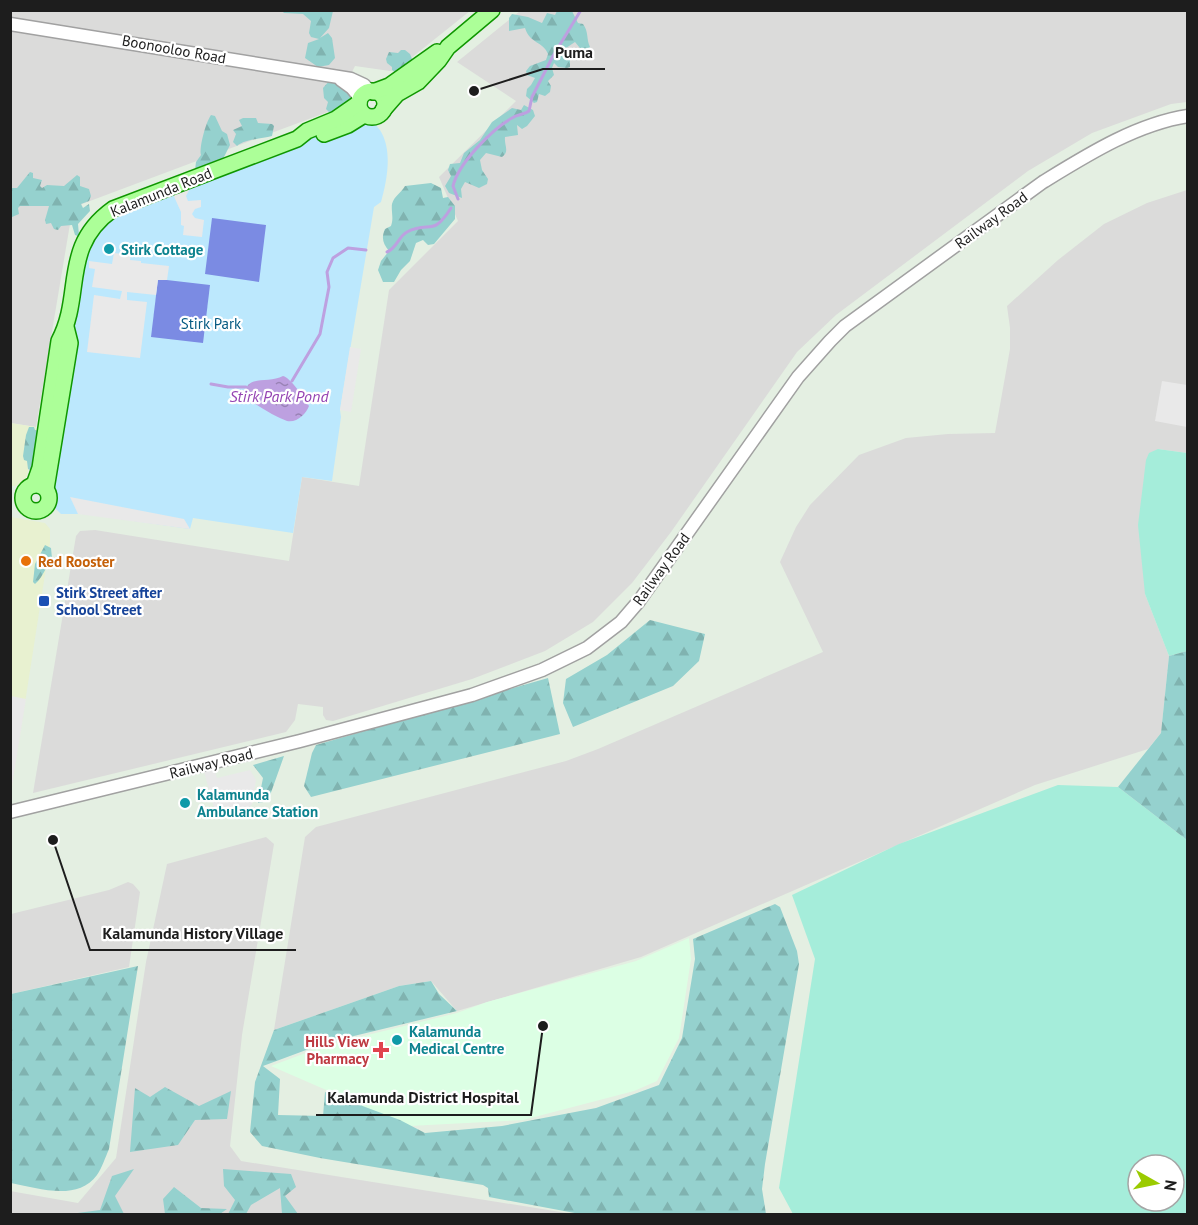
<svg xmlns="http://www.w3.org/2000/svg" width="1198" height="1225" viewBox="0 0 1198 1225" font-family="'PT Sans',sans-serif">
	<defs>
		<pattern id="forest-firs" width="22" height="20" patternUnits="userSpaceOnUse" patternTransform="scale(1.5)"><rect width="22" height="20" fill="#95d1ce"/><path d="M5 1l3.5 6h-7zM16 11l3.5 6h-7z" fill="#80b3b0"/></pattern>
		<pattern id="water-ripples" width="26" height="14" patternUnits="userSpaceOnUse" patternTransform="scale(1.5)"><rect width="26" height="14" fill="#bda0e0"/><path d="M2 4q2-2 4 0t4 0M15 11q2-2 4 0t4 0" fill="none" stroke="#9982b5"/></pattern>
	</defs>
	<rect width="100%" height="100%" fill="#e4efe2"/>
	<!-- residential -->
	<g fill="#dbdbda">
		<path d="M10 11H470L396 70 390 71 355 66 333 110 82 204 71 218 36 427 11 423Z"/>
		<path d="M520 11H1187V102L1171 104 1092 133 1028 171 836 315 797 352 671 532 632 583 593 622 545 651 472 679 333 721 326 720 323 715V707L298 704 295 720 286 732 33 793 76 536 80 531 95 530 289 561 302 477 359 486 389 290 458 221 439 177 516 101 457 62Z"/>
		<path d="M1187 190V453L1158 449 1145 594 1169 656 1161 733 1148 749 1035 785 641 957 457 1011 431 981 399 986 274 1030 305 837 316 827 566 761 598 749 823 652 780 562 796 527 810 505 859 455 906 438 948 434 995 433 1010 349V328L1007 306 1058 260 1104 224 1147 203Z"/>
		<path d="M266 837 274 844 242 1035 230 1146 241 1161 573 1214H11L10 1191 78 1203 116 1158 146 962 167 864Z"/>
		<path d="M128 882 133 884 140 892 129 967 11 994V914L109 890Z"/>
	</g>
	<!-- commercial -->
	<g fill="#e8f1d0">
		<path d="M10 423 36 427 27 476 21 483 15 486H11Z"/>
		<path d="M11 517 45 523 50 529V542L11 793Z"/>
	</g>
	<!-- education -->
	<path fill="#dcffe4" d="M689 938 691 959 679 1038 657 1081 634 1091 523 1120 409 1126 271 1066 327 1045 457 1013 487 1002 636 961Z"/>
	<!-- grass -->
	<g fill="#a5edda" fill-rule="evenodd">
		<path d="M1158 449 1187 453V651L1169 656 1145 594 1138 525 1146 460 1149 453Z"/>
		<path d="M1058 785 1118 787 1187 840V1214H793L779 1188 815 959 792 895 899 844ZM1138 1165H1174V1201H1138Z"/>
	</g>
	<!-- forest -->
	<g fill="url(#forest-firs)">
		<path d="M282 11H333L329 28 320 38 328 33 332 38 335 58 329 65 318 67 305 58 308 43 319 39 311 37 309 33 311 21 303 14 284 13Z"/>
		<path d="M557 11H572L578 23 583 24C589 32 586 39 590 47L584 53 575 42 563 50 570 60V67L567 68 558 67 554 63 552 68 554 75 548 81 551 86 550 92 545 96 539 94 537 102 534 103 526 96 527 89 531 85 535 78 527 75 526 71 530 66 546 60 548 54C543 41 530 44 525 28L509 31V18L512 14 528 17 542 23 547 13 555 15Z"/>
		<path d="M401 50H405L410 54 415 66 397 74 392 70V67L387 63 386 59 389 52 398 53Z"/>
		<path d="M330 80 336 81 359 100 331 114 326 109 328 102 324 98 323 88Z"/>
		<path d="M524 105 533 110 535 116 527 126 522 129 517 125 518 135 505 137C504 145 510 152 502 157L486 153 480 160 482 170 488 179 487 184 479 188 465 182 461 189 462 198 449 193 445 186 451 176 448 170 450 164 460 163 464 153 480 140 492 122 512 108 521 110Z"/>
		<path d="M211 115 215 116 222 131 227 134 230 145 222 161 195 170 196 162 201 155C199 147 206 122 211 115Z"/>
		<path d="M243 118H256L258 123 272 124 274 126 272 136C261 139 245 139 237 146L233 142 236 134 233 130 242 126 239 120Z"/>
		<path d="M30 172 33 173V178L42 180 40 186 42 188 47 185 64 186 77 175 80 177V186L89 189 91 196 89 201 81 204 83 208 89 204 90 211 78 224 79 235 78 236 75 235 72 225 61 226 58 230 54 229 51 223 46 224 45 220 49 206H20L18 208 19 214 12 217 11 223V188H17Z"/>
		<path d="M431 183 441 188 443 198 448 197 455 206V219L434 244 428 245 423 240 416 243 410 261 401 270 394 282H383L378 270 381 261 389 251C383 244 381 238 385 229L391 226C394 218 391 212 392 204 394 196 401 193 405 186Z"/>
		<path d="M29 427H34L35 430 38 431 42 441 32 471 28 469 27 461 24 460 23 456 26 435Z"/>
		<path d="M45 545 51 548 52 558C46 566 44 576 35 584L33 582 35 564Z"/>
		<path d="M650 620 705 634 699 661 673 686 573 727 563 703 566 679 607 655Z"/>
		<path d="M1187 651H1188L1187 840 1118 787 1161 733 1169 656Z"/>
		<path d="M548 678 560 734 311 797 304 786 312 753 316 745Z"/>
		<path d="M284 756 268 801 258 803 263 778 253 765Z"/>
		<path d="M775 904 780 907 797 951 799 964 765 1164 762 1189 766 1214H580L489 1197 488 1188 483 1185 320 1158 262 1146 250 1132 255 1082 274 1030 399 986 431 981 439 994 457 1011 325 1043 263 1066 280 1079 278 1115 323 1116 325 1092 400 1120 425 1133 502 1126 596 1108 659 1085 682 1038 695 959 693 939Z"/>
		<path d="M138 966 109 1149C105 1158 102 1168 97 1175 77 1202 38 1188 11 1183V994Z"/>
		<path d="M165 1087 199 1106 231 1091 227 1119 195 1120 178 1145 130 1152 135 1088 150 1097Z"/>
		<path d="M134 1169 115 1196 124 1214H70L100 1210 112 1176Z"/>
		<path d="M223 1169 291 1174 296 1187 285 1196 298 1214H282L280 1188 251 1205 246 1214H228L235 1200 224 1186Z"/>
		<path d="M174 1187 201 1208 227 1209 220 1214H165L163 1199Z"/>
	</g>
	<!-- park -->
	<path fill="#bce8fd" d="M366 116C370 120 376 125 380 130 393 150 387 181 381 202L374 207 340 410 341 417 332 481 302 477 293 533 193 518 190 529 86 514H61L49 502V495L77 263 104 216 309 138 330 132Z"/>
	<!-- pitch -->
	<g fill="#7b8be3">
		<path d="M212 218 266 225 259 282 205 274Z"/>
		<path d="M158 279 210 285 203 343 151 337Z"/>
	</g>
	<!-- parking -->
	<g fill="#e9e9e9">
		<path d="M192 184 186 196 188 201 201 200V207L195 209 192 214 195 218 204 220 202 237 183 235 184 226 181 225V212L172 192Z"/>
		<path d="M114 253 131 255 130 260 141 261V263L169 266 167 280H158L156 295 127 292V300L147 302 140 358 87 352 94 295 120 299 122 291 92 287 95 269 89 268V261L112 264Z"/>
		<path d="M350 347 361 349 351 412 340 410Z"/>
		<path d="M1162 381 1187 385V427L1155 421Z"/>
		<path d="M70 497 184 519 190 529 78 514Z"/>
		<path d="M11 696 26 699 11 793 10 696Z"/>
		<path d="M213 765 217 778 250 770 256 780 252 804 248 809 216 815 203 768Z"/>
	</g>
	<!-- water -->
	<path fill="url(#water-ripples)" d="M283 376C291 378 304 398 309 406 306 414 297 423 287 421 278 418 252 404 246 396 243 374 268 384 283 376Z"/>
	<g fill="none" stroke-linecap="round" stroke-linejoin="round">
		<!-- stream -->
		<g stroke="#bda0e0" stroke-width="3">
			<path d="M458 199 453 186C458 164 492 129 512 118 518 114 524 115 529 111L532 97 553 56 581 10"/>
			<path d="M387 252C397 248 398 237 407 232 430 220 432 238 451 208"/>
			<path d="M292 381 320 334 329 287 327 272 333 258 348 248 366 250"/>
			<path d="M211 384 228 387H246"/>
		</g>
		<defs>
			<g id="minor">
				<path d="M10 24 351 79 364 85 371 92"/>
				<path d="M341 80 352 88 361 99"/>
				<path d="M10 812 300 741 472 695 542 670 587 648 621 622 639 601 798 377 830 341 845 326 1043 182C1087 155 1136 124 1188 116"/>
			</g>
			<g id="major">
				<circle cx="372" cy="104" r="13"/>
				<path d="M373 92 389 86 437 52"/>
				<path d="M383 110 397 94 418 82 439 60 448 47 492 10"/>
				<path d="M324 134 348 125 364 115"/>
				<circle cx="36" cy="498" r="13"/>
				<path d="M34 485 40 468 59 341C84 294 60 247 113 209L297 139 307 131 336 119 359 103"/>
				<path d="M46 489 70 343 66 327"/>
			</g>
		</defs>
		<!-- minor casing -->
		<use href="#minor" stroke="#a1a1a1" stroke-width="15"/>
		<!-- major casing -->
		<use href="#major" stroke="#0f9700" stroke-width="18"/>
		<!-- minor -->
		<use href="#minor" stroke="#fff" stroke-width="12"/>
		<!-- major -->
		<use href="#major" stroke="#acff98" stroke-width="15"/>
	</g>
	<!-- markers -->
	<g fill="#0f9aa8" stroke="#fff" stroke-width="2">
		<circle cx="109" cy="249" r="6"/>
		<circle cx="185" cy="803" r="6"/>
		<circle cx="397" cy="1040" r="6"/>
	</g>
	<circle fill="#e8710a" stroke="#fff" stroke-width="2" cx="26" cy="561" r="6"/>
	<rect fill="#1a4fb4" stroke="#fff" stroke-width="2" x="38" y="595" width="12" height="12" rx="3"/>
	<path fill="#e0444e" stroke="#fff" stroke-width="2" d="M378 1041h6v6h6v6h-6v6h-6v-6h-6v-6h6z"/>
	<g text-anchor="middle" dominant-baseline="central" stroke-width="4.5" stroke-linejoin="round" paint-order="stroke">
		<!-- street labels -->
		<g font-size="15" fill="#1d1d1d" stroke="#fff">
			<text transform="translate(174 49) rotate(10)">Boonooloo Road</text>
			<text transform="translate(161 192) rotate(-22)">Kalamunda Road</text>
			<text transform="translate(991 220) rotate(-36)">Railway Road</text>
			<text transform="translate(661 569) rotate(-54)">Railway Road</text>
			<text transform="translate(211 763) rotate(-14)">Railway Road</text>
		</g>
		<!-- culture labels -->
		<g font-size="15" font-weight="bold" fill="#0d838f" stroke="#fff" text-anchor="start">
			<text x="121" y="249">Stirk Cottage</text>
			<text x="197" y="794">Kalamunda<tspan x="197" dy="17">Ambulance Station</tspan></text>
			<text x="409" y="1031">Kalamunda<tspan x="409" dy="17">Medical Centre</tspan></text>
		</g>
		<!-- park labels -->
		<g font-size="15" fill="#055a82" stroke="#fff">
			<text x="211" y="323">Stirk Park</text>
		</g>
		<!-- food labels -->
		<g font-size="15" font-weight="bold" fill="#c56008" stroke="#fff" text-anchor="start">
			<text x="38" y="561">Red Rooster</text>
		</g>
		<!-- transit labels -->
		<g font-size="15" font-weight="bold" fill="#164399" stroke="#fff" text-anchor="start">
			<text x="56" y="592">Stirk Street after<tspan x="56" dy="17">School Street</tspan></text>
		</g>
		<!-- health labels -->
		<g font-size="15" font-weight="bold" fill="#be3a42" stroke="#fff" text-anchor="end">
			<text x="369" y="1041">Hills View<tspan x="369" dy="17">Pharmacy</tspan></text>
		</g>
		<!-- water labels -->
		<g font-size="16" font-style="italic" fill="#9544b3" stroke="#fff">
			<text x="279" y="396">Stirk Park Pond</text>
		</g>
	</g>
	<!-- callouts -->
	<path fill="none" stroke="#1d1d1d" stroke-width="2" d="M474 91L543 69H605M53 840L90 950H296M543 1026L531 1115H316"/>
	<g fill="#1d1d1d" stroke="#fff" stroke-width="2">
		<circle cx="474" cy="91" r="6"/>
		<circle cx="53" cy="840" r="6"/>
		<circle cx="543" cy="1026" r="6"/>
	</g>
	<g font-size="16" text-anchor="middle" font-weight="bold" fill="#1d1d1d" stroke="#fff" stroke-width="4.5" stroke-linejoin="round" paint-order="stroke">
		<text x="574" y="58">Puma</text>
		<text x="193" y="939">Kalamunda History Village</text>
		<text x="423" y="1103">Kalamunda District Hospital</text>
	</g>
	<!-- border -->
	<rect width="1198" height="1225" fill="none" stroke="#1d1d1d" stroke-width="24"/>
	<!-- north arrow -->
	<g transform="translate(1156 1183) rotate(99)"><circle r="28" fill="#ffffff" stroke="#a5a5a5" stroke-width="1.5"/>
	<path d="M0-4.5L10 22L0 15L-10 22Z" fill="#9bcb00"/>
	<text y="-9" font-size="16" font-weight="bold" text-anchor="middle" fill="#1d1d1d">N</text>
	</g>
</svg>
